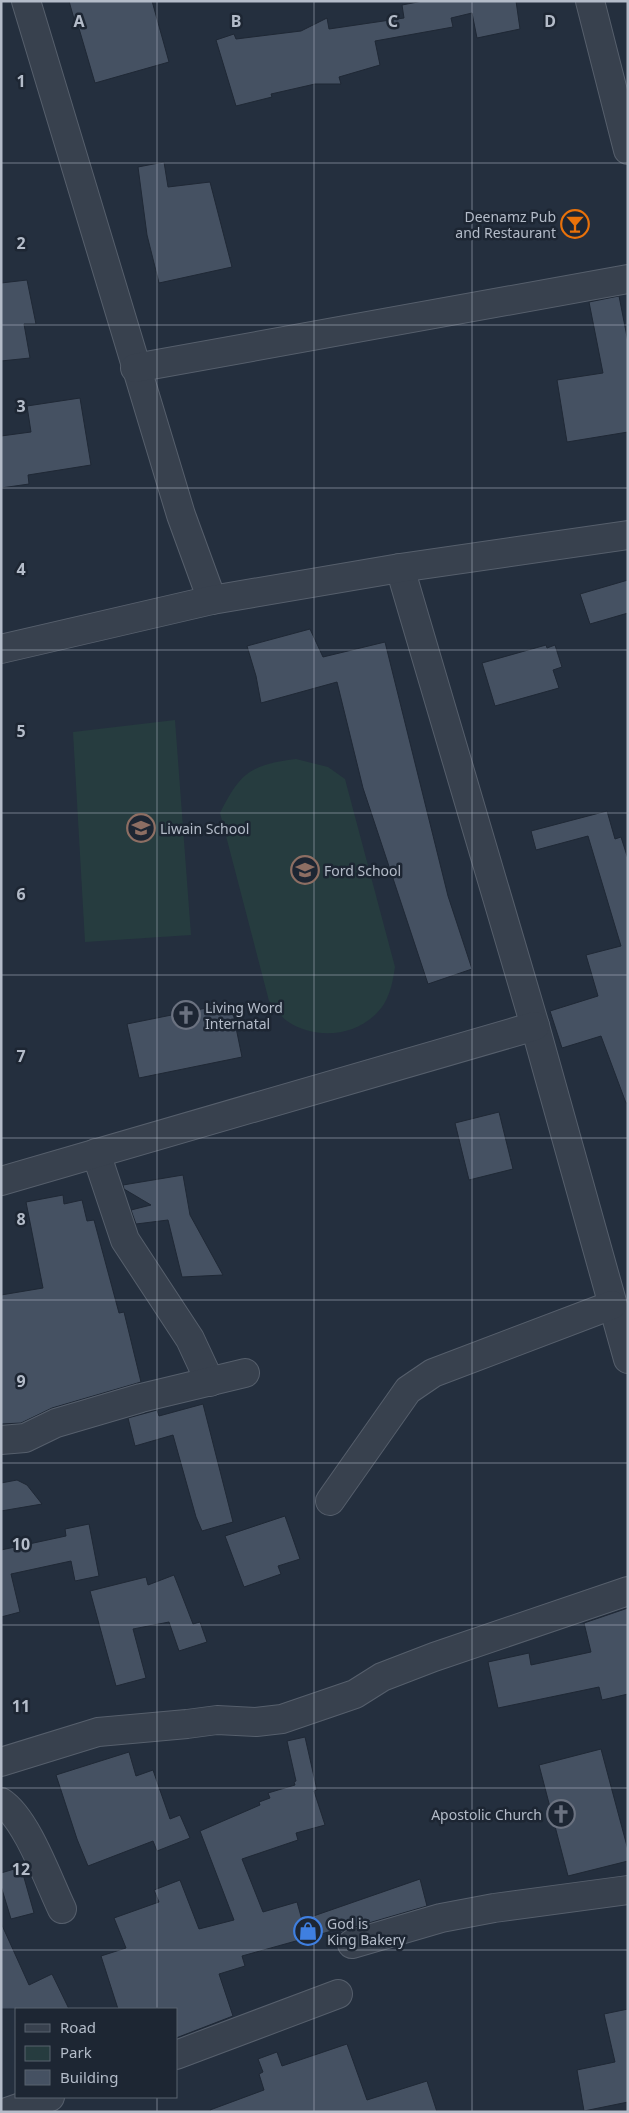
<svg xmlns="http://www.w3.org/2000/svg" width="629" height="2113" viewBox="0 0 629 2113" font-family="'Noto Sans',sans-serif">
	<rect width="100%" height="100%" fill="#242f3e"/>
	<!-- green -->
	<g fill="#263c3f">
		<path d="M175 720 191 935 85 942 73 732Z"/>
		<path d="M296 759 328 767 345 779 395 967C393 980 391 992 384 1004 363 1036 318 1042 287 1021 280 1016 274 1007 269 1001L220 813C241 771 251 765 296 759Z"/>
	</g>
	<!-- building -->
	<g fill="#455162" stroke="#1f2835">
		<path d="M69 1H152L169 62 95 83 78 25 76 26Z"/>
		<path d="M423 1H516L520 29 477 38 472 13 451 18 453 27 375 41 380 65 339 77 341 84H315L271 94 272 97 236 106 216 40 234 34 236 39 301 31 327 18 329 29 404 18 402 5Z"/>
		<path d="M164 162 168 187 210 182 232 267 159 283 147 235 138 167Z"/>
		<path d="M27 280 36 324H24L30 358 1 361V283Z"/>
		<path d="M619 296 628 342V432L567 442 557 380 603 373 589 302Z"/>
		<path d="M80 398 91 465 28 475 29 484 1 488V436L31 432 27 406Z"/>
		<path d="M628 580V613L590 624 580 594Z"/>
		<path d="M310 629 323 657 385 642 448 896 472 969 428 984 363 788 337 682 261 703 256 676 247 646Z"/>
		<path d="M546 645 547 648 555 645 562 667 553 670 559 688 495 706 482 663Z"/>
		<path d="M607 811 615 839 621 837 628 859V1103H626L601 1036 562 1048 550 1011 598 996 586 955 621 946 588 836 536 850 531 831Z"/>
		<path d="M231 1003 242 1057 139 1078 127 1024Z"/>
		<path d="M499 1112 513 1169 469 1180 455 1123Z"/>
		<path d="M183 1175 190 1215 223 1275 182 1277 168 1220 136 1224 131 1210 151 1205 124 1189 123 1185Z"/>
		<path d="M63 1195 64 1204 82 1200 87 1221 94 1220 119 1313 124 1312 141 1382 52 1408 21 1423 1 1424V1295L43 1288 26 1202Z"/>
		<path d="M203 1404 233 1522 202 1531 196 1517 173 1435 135 1446 128 1418 157 1410 159 1416Z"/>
		<path d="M17 1480 27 1485 42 1504 1 1511V1483Z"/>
		<path d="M285 1516 300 1559 278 1566 281 1574 244 1587 225 1536Z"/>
		<path d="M89 1524 99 1576 75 1581 71 1561 11 1574 20 1612 1 1617V1550L66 1536 65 1529Z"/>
		<path d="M174 1575 193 1624 200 1622 207 1642 179 1651 169 1622 133 1629 146 1678 116 1686 90 1591 146 1577 148 1585Z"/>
		<path d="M628 1608V1694L602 1700 599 1687 498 1708 488 1662 529 1653 531 1665 591 1652 584 1623Z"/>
		<path d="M305 1737 317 1790 314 1791 325 1825 296 1833 298 1840 242 1859 263 1912 297 1902 302 1920 420 1879 427 1906 348 1929 341 1933 339 1929 242 1956 245 1966 219 1974 233 2016 176 2038V2009H118L101 1956 126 1948 114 1918 159 1902 154 1890 180 1880 199 1929 234 1920 200 1831 260 1805 259 1802 270 1798 268 1793 295 1785 294 1782 296 1781 287 1741Z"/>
		<path d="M601 1749 628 1850V1861L568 1876 539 1765Z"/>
		<path d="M129 1752 136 1776 153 1770 170 1819 180 1815 190 1838 157 1851 153 1841 88 1866 77 1839 56 1775Z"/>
		<path d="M21 1867 34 1913 11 1919 1 1886V1873Z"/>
		<path d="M1 1923 29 1985 52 1974 69 2009H1Z"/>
		<path d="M628 2009V2102L584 2111 577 2070 615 2062 604 2014Z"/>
		<path d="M347 2044 367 2100 427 2081 437 2112H211L210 2110 264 2090 259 2074 263 2072 258 2059 277 2052 282 2066Z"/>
	</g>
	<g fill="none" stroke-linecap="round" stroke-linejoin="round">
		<defs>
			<g id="minor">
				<path d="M26 1 181 515 212 600"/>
				<path d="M590 1 628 150"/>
				<path d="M135 368 628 279"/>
				<path d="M400 568 535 1026 628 1359"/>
				<path d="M1 649 212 600 400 568 628 535"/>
				<path d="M96 1153 125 1240 190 1339 210 1382"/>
				<path d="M1 1181 535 1026"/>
				<path d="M1 1440 25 1438 56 1423 141 1398 245 1373"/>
				<path d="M330 1501 408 1390 433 1373 612 1305"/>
				<path d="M1 1762 98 1732 187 1724 217 1720 256 1722 282 1719 355 1694 382 1677 434 1657 628 1591"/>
				<path d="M1 1802C27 1819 48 1880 62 1909"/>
				<path d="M352 1944 441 1918 494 1908 628 1890"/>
				<path d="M176 2055 338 1994"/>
				<path d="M7 2112 50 2097"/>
			</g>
		</defs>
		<!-- minor casing -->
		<use href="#minor" stroke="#565f6c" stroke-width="30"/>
		<!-- minor -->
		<use href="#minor" stroke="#38414e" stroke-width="28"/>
	</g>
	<!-- grid -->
	<path fill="none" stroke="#b4bcc9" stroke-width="1" stroke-opacity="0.55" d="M157 1V2009M314 1V2112M472 1V2112M1 163H628M1 325H628M1 488H628M1 650H628M1 813H628M1 975H628M1 1138H628M1 1300H628M1 1463H628M1 1625H628M1 1788H628M1 1950H628M157 2097V2112"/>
	<!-- icons -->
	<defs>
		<symbol id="bar-ring" viewBox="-11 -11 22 22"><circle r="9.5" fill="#1d2633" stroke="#e8710a" stroke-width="1.5"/><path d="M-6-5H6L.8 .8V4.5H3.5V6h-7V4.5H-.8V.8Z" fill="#e8710a"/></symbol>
		<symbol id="school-ring" viewBox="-11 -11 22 22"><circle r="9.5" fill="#1d2633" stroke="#8d6e63" stroke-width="1.5"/><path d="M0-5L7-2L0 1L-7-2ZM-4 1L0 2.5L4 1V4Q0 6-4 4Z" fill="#8d6e63"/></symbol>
		<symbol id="church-ring" viewBox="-11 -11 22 22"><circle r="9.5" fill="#1d2633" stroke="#6b7280" stroke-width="1.5"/><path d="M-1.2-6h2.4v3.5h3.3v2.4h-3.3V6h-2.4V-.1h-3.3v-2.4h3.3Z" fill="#6b7280"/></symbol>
		<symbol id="shop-ring" viewBox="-11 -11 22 22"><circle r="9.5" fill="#1d2633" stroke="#3f7fe0" stroke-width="1.5"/><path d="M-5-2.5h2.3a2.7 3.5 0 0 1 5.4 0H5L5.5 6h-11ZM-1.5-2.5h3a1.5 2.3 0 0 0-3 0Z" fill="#3f7fe0"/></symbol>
	</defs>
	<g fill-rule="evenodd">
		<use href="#bar-ring" x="559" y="208" width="32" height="32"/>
		<use href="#school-ring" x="125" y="812" width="32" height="32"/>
		<use href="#school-ring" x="289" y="854" width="32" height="32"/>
		<use href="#church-ring" x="170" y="999" width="32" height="32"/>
		<use href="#church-ring" x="545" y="1798" width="32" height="32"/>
		<use href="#shop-ring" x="292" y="1915" width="32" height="32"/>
	</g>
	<g text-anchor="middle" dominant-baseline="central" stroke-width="5" stroke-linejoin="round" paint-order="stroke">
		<!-- poi labels -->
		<g font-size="14" fill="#b4bcc9" stroke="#1d2633" text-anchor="start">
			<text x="556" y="216" text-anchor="end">Deenamz Pub<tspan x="556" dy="16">and Restaurant</tspan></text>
			<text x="160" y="828">Liwain School</text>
			<text x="324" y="870">Ford School</text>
			<text x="205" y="1007">Living Word<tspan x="205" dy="16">Internatal</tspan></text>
			<text x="542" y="1814" text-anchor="end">Apostolic Church</text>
			<text x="327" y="1923">God is<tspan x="327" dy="16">King Bakery</tspan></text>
		</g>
	</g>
	<g font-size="16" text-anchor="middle" font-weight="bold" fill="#b4bcc9" stroke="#1d2633" stroke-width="5" stroke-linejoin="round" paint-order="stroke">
		<text x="79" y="27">A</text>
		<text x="236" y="27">B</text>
		<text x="393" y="27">C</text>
		<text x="550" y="27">D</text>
		<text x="21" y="87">1</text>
		<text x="21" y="249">2</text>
		<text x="21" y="412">3</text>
		<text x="21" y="575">4</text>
		<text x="21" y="737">5</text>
		<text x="21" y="900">6</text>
		<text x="21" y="1062">7</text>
		<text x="21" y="1225">8</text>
		<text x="21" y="1387">9</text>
		<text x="21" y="1550">10</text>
		<text x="21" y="1712">11</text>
		<text x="21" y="1875">12</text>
	</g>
	<!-- border -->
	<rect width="629" height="2113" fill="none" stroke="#b4bcc9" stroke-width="5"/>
	<!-- legend -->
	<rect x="15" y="2008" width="162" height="90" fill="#1d2633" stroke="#59626f"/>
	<rect x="25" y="2024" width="25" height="8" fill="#38414e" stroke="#59626f"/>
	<text x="60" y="2033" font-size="15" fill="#b4bcc9">Road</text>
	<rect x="25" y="2046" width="25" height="15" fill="#263c3f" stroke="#59626f"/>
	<text x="60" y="2058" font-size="15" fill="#b4bcc9">Park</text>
	<rect x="25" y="2070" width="25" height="15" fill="#455162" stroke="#59626f"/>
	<text x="60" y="2083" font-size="15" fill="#b4bcc9">Building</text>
</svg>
